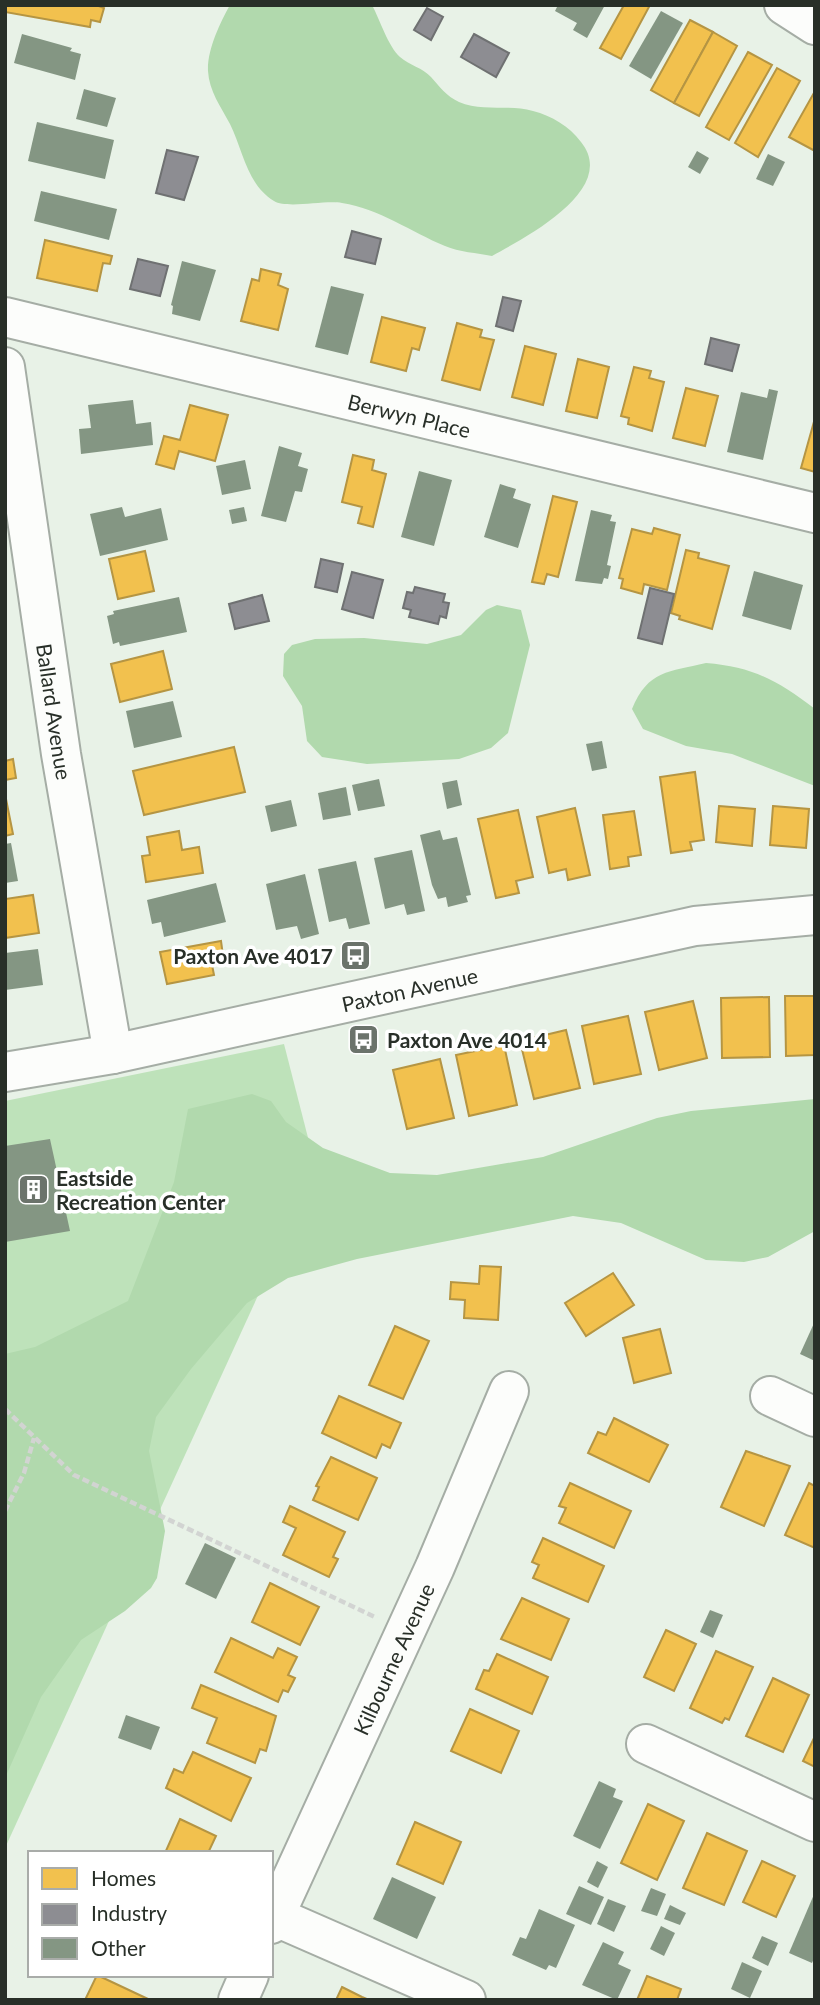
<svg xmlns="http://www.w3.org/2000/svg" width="820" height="2005" viewBox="0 0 820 2005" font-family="Lato,sans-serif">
	<rect width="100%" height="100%" fill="#e8f2e7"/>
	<!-- green -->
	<path fill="#bee2ba" d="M284 1044 316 1169 5 1848V1101Z"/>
	<!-- forest -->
	<g fill="#b1d9ad">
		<path d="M230 5H372C380 20 388 46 400 57 409 65 423 68 431 77 440 87 446 96 459 102 482 112 509 104 533 111 552 116 569 126 581 142 619 189 526 237 492 256 477 253 459 252 445 246 411 232 380 209 342 203 324 200 287 209 274 201 247 185 243 150 230 124 221 107 209 91 208 71 207 50 220 23 230 5Z"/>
		<path d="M497 605 521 610 530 645 508 733 491 748 459 759 367 764 322 757 307 741 302 706 283 676 284 654 292 645 315 639 364 638 427 644 461 635 486 610Z"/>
		<path d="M706 663C753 667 777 680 815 709V786L732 754 686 746 643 729 632 709C648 670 669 672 706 663Z"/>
		<path d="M252 1094 271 1101 286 1122 323 1148 390 1173 437 1175 543 1157 657 1118 691 1111 815 1099V1231L768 1257 744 1262 706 1260 621 1223 573 1216 357 1259 288 1278 247 1303 191 1369 156 1417 149 1451 165 1531 157 1578 151 1588 125 1611 81 1640 41 1697 5 1778V1354L35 1347 128 1301 174 1182 188 1109Z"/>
	</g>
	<!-- homes -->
	<g fill="#f2c14e" stroke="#b59543" stroke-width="2">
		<path d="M5 5H96L104 8 100 22 91 20 90 27 5 12Z"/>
		<path d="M624 5H650L621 59 600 48Z"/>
		<path d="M690 20 713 32 674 103 651 90Z"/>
		<path d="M713 32 737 46 699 116 674 103Z"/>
		<path d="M748 52 772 65 729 140 706 127Z"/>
		<path d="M777 68 800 81 758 157 735 143Z"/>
		<path d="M815 91V151L789 137Z"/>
		<path d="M45 240 112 256 110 264 103 263 97 291 37 278Z"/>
		<path d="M261 269 281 274 278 285 288 289 278 330 241 321 252 279 259 281Z"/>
		<path d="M382 317 425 328 419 350 412 348 406 371 371 362Z"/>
		<path d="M457 323 482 330 480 337 494 340 480 390 442 380Z"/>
		<path d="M525 346 556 354 543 405 512 397Z"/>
		<path d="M578 359 609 367 597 418 566 411Z"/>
		<path d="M634 367 651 371 649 378 664 382 652 431 628 424 629 418 621 416Z"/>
		<path d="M686 388 718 396 705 446 673 438Z"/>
		<path d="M190 405 228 415 215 461 179 451 174 469 156 464 164 436 180 440Z"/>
		<path d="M815 418V472L801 468Z"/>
		<path d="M353 455 374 460 372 470 386 474 373 527 358 523 362 507 342 502Z"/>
		<path d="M553 496 577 502 558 577 547 574 544 584 532 582Z"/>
		<path d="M654 528 680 535 667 590 644 584 642 594 621 588 623 579 619 578 632 529 652 534Z"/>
		<path d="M686 550 699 553 698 558 729 566 712 629 679 619 680 616 671 613Z"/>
		<path d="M145 551 154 591 118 599 109 559Z"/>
		<path d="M163 651 172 689 120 702 111 664Z"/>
		<path d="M234 747 245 792 144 815 133 771Z"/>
		<path d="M13 759 16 778 5 780V761Z"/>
		<path d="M695 772 704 840 690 842 692 850 671 853 660 777Z"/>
		<path d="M5 794 13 834 5 836Z"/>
		<path d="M719 806 755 809 752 846 716 842Z"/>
		<path d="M773 806 809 809 806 848 770 845Z"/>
		<path d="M575 808 590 875 568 880 566 869 549 873 537 817Z"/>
		<path d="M518 810 533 877 516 881 519 893 496 898 478 819Z"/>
		<path d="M634 811 641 855 628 857 629 866 610 869 603 815Z"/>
		<path d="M179 831 182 850 199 847 203 873 146 882 142 856 150 855 147 837Z"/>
		<path d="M33 895 39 933 5 938V899Z"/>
		<path d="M221 941 224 963 212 965 214 975 167 984 160 952Z"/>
		<path d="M785 996H815V1055L786 1056Z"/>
		<path d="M769 997 770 1057 722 1058 721 998Z"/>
		<path d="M693 1001 707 1058 659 1070 645 1012Z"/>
		<path d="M628 1016 641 1074 594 1084 582 1026Z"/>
		<path d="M566 1030 580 1088 534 1099 520 1041Z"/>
		<path d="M504 1045 517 1105 469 1116 456 1055Z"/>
		<path d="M440 1059 454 1118 407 1129 393 1070Z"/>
		<path d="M480 1266 501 1267 498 1320 464 1318 465 1300 450 1299 451 1282 479 1284Z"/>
		<path d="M613 1273 634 1305 586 1336 565 1303Z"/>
		<path d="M395 1326 429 1341 403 1399 369 1385Z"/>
		<path d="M660 1329 671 1373 634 1383 623 1338Z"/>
		<path d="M339 1396 401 1423 390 1448 382 1444 376 1458 322 1433Z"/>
		<path d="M614 1418 668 1445 649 1482 588 1453 598 1432 606 1435Z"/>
		<path d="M746 1451 790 1466 764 1526 721 1507Z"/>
		<path d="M331 1457 377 1478 358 1520 313 1500 319 1487 316 1486Z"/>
		<path d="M570 1483 631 1511 614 1548 559 1523 566 1508 559 1506Z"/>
		<path d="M809 1483 815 1486V1548L785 1535Z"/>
		<path d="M290 1506 345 1532 333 1557 338 1559 329 1577 283 1555 296 1528 283 1522Z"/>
		<path d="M543 1538 604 1566 588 1602 533 1578 539 1565 532 1562Z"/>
		<path d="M270 1583 319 1607 300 1645 252 1622Z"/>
		<path d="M522 1598 569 1619 551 1660 501 1639Z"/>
		<path d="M666 1630 696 1644 674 1691 644 1677Z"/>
		<path d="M231 1638 273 1658 278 1648 297 1657 288 1675 295 1678 288 1692 283 1690 278 1702 215 1672Z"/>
		<path d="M716 1651 753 1667 729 1720 725 1718 722 1723 690 1708Z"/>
		<path d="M497 1654 548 1677 532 1714 476 1689 484 1670 489 1671Z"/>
		<path d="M773 1678 809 1695 783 1752 746 1736Z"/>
		<path d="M201 1685 276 1716 266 1751 260 1749 255 1763 207 1743 217 1718 192 1708Z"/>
		<path d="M470 1709 519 1731 501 1773 451 1751Z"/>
		<path d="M815 1736V1767L803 1761Z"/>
		<path d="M193 1752 251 1778 231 1821 166 1788 174 1769 183 1773Z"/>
		<path d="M648 1804 684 1821 657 1880 621 1863Z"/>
		<path d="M180 1819 216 1836 208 1853H165Z"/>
		<path d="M415 1822 461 1842 443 1884 397 1864Z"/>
		<path d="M707 1833 747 1851 724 1905 683 1888Z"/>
		<path d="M762 1861 795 1876 776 1917 743 1902Z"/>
		<path d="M97 1975 148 1999 85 2000Z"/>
		<path d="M647 1976 681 1989 677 2000H637Z"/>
		<path d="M342 1987 362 1997 369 2000H336Z"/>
	</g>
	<!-- industry -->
	<g fill="#8d8d92" stroke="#6f7172" stroke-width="2">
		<path d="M427 8 443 17 431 40 414 30Z"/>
		<path d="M474 34 509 53 496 77 461 57Z"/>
		<path d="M167 150 198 157 184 200 156 193Z"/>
		<path d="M352 231 381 239 375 264 345 257Z"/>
		<path d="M138 259 168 266 160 296 130 289Z"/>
		<path d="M503 297 521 301 513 331 496 326Z"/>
		<path d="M711 338 739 345 732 371 705 364Z"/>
		<path d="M321 559 343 564 337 592 315 587Z"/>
		<path d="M352 572 383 580 373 618 342 609Z"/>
		<path d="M415 587 445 594 443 602 449 603 446 618 440 616 438 624 409 617 411 610 403 608 407 592 413 593Z"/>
		<path d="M650 588 674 594 662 644 638 638Z"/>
		<path d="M262 595 269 621 235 629 229 604Z"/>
	</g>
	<!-- building -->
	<g fill="#849683">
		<path d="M558 5H605L587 38 573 30 577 23 555 11Z"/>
		<path d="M661 11 683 23 651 79 629 66Z"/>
		<path d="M22 34 72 48 70 51 81 54 75 80 14 63Z"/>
		<path d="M84 89 116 98 107 127 76 119Z"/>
		<path d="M37 122 114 140 105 179 28 161Z"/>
		<path d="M697 151 709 158 700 174 688 167Z"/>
		<path d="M768 154 785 162 773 186 756 179Z"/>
		<path d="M41 191 117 209 109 240 34 221Z"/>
		<path d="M182 261 216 270 200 321 172 314 173 306 171 305Z"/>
		<path d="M331 286 364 294 348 355 315 347Z"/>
		<path d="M769 389 778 391 763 460 727 452 741 392 767 398Z"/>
		<path d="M133 400 136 424 151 422 153 445 81 454 79 429 91 428 88 405Z"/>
		<path d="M279 446 302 453 298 466 308 469 302 492 295 491 286 522 261 516Z"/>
		<path d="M245 460 251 489 222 495 216 466Z"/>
		<path d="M419 471 452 480 434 546 401 537Z"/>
		<path d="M500 484 516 489 513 498 531 504 518 548 484 537Z"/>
		<path d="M122 507 125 517 161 508 168 540 100 556 90 514Z"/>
		<path d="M244 507 247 521 232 524 229 510Z"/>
		<path d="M591 510 612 515 610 521 616 522 607 565 611 566 608 579 604 578 602 584 575 581Z"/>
		<path d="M754 571 803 585 791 630 742 616Z"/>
		<path d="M179 597 187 632 120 646 119 642 113 644 107 616 114 614 113 611Z"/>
		<path d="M173 701 182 737 134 748 126 711Z"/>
		<path d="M602 741 607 768 592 771 586 744Z"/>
		<path d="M379 779 385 806 358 811 352 785Z"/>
		<path d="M457 780 462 805 447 809 442 783Z"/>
		<path d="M346 787 351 815 323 820 318 793Z"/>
		<path d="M291 800 297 826 271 832 265 806Z"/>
		<path d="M440 830 443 840 457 837 471 895 466 896 468 902 448 907 446 897 438 899 432 885 420 835Z"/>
		<path d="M11 843 18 881 5 883V844Z"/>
		<path d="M412 850 425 911 407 915 404 904 385 909 374 858Z"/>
		<path d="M356 861 370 924 349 929 346 918 329 922 318 869Z"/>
		<path d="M305 874 319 934 301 939 297 926 276 930 266 884Z"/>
		<path d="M216 883 226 922 164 937 161 922 152 924 147 900Z"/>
		<path d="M38 949 43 985 5 990V953Z"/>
		<path d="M50 1139 70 1231 5 1242V1146Z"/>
		<path d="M815 1321V1361L800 1354Z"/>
		<path d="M205 1543 236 1558 216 1599 185 1584Z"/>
		<path d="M710 1610 723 1615 713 1638 700 1632Z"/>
		<path d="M126 1715 160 1727 151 1750 118 1738Z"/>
		<path d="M599 1781 616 1789 613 1797 623 1801 600 1849 573 1836Z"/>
		<path d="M597 1861 608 1867 598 1888 587 1882Z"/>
		<path d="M392 1877 436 1897 417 1939 373 1919Z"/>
		<path d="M579 1886 604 1897 591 1925 566 1914Z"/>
		<path d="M651 1888 666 1894 657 1916 641 1911Z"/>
		<path d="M815 1892V1956L812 1963 789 1953Z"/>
		<path d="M608 1899 626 1906 614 1932 597 1924Z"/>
		<path d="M670 1905 686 1913 680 1925 664 1919Z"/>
		<path d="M539 1909 575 1925 556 1968 549 1965 546 1970 512 1955 520 1937 526 1939Z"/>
		<path d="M661 1926 675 1933 664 1956 650 1949Z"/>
		<path d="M762 1936 778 1943 768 1966 752 1958Z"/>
		<path d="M603 1942 624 1952 618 1964 631 1970 617 2000 582 1985Z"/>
		<path d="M742 1962 762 1971 750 1998 731 1989Z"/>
	</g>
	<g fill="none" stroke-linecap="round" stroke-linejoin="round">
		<defs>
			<g id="minor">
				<path d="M784 5 815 25"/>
				<path id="s1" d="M5 317 815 513"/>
				<path id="s2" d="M5 367 61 754 113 1054"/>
				<path id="s3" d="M5 1072 113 1054 695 926 815 915"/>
				<path d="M770 1396 815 1417"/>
				<path d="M646 1744 815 1822"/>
				<path d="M274 1916 466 2000"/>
				<path id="s4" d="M271 1924 435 1567 509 1391"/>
				<path d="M238 2000 249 1975"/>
			</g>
		</defs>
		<!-- minor casing -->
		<use href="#minor" stroke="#a5ada5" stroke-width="42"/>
		<!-- path -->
		<g stroke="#d2d4d2" stroke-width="4.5" stroke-dasharray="7 3.5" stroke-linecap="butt">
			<path d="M5 1409 74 1475 377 1618"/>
			<path d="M5 1511 24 1473 34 1438"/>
		</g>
		<!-- minor -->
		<use href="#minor" stroke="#fcfdfb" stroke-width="38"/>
	</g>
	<!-- icons -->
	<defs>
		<symbol id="bus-square" viewBox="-11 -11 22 22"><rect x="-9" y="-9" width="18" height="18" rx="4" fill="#6b736b" stroke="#fff"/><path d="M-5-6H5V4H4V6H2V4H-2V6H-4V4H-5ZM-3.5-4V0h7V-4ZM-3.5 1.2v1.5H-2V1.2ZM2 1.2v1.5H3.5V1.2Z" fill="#fff"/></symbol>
		<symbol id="building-square" viewBox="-11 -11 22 22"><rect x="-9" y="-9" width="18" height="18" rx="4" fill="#6b736b" stroke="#fff"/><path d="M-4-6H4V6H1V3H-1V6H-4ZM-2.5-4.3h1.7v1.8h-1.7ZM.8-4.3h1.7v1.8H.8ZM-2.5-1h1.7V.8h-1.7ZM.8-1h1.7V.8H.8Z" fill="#fff"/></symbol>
	</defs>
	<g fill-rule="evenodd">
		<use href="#bus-square" x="338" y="938" width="35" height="35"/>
		<use href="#bus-square" x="346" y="1022" width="35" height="35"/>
		<use href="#building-square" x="16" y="1172" width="35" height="35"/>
	</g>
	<g text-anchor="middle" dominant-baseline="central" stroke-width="7" stroke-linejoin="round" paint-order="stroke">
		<!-- street labels -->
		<g font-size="21" fill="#282f28" stroke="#fff">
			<text stroke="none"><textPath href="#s1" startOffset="416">Berwyn Place</textPath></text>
			<text stroke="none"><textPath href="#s2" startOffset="348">Ballard Avenue</textPath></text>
			<text stroke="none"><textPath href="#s3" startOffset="413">Paxton Avenue</textPath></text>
			<text stroke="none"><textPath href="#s4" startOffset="292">Kilbourne Avenue</textPath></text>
		</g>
		<!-- poi labels -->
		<g font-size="21" font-weight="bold" fill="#282f28" stroke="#fff" text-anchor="start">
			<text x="333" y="955" text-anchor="end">Paxton Ave 4017</text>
			<text x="387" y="1039">Paxton Ave 4014</text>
			<text x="56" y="1177">Eastside<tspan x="56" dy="24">Recreation Center</tspan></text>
		</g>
	</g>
	<!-- border -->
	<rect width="820" height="2005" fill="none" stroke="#282f28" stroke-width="14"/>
	<!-- legend -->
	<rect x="28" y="1851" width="245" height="126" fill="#ffffff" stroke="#a9aca9" stroke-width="2"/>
	<rect x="42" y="1868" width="35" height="21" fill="#f2c14e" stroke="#a9aca9" stroke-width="2"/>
	<text x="91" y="1886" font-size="21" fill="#282f28">Homes</text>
	<rect x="42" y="1904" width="35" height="21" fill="#8d8d92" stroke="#a9aca9" stroke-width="2"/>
	<text x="91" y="1921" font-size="21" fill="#282f28">Industry</text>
	<rect x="42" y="1938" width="35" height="21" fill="#849683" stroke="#a9aca9" stroke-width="2"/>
	<text x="91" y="1956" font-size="21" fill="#282f28">Other</text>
</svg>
